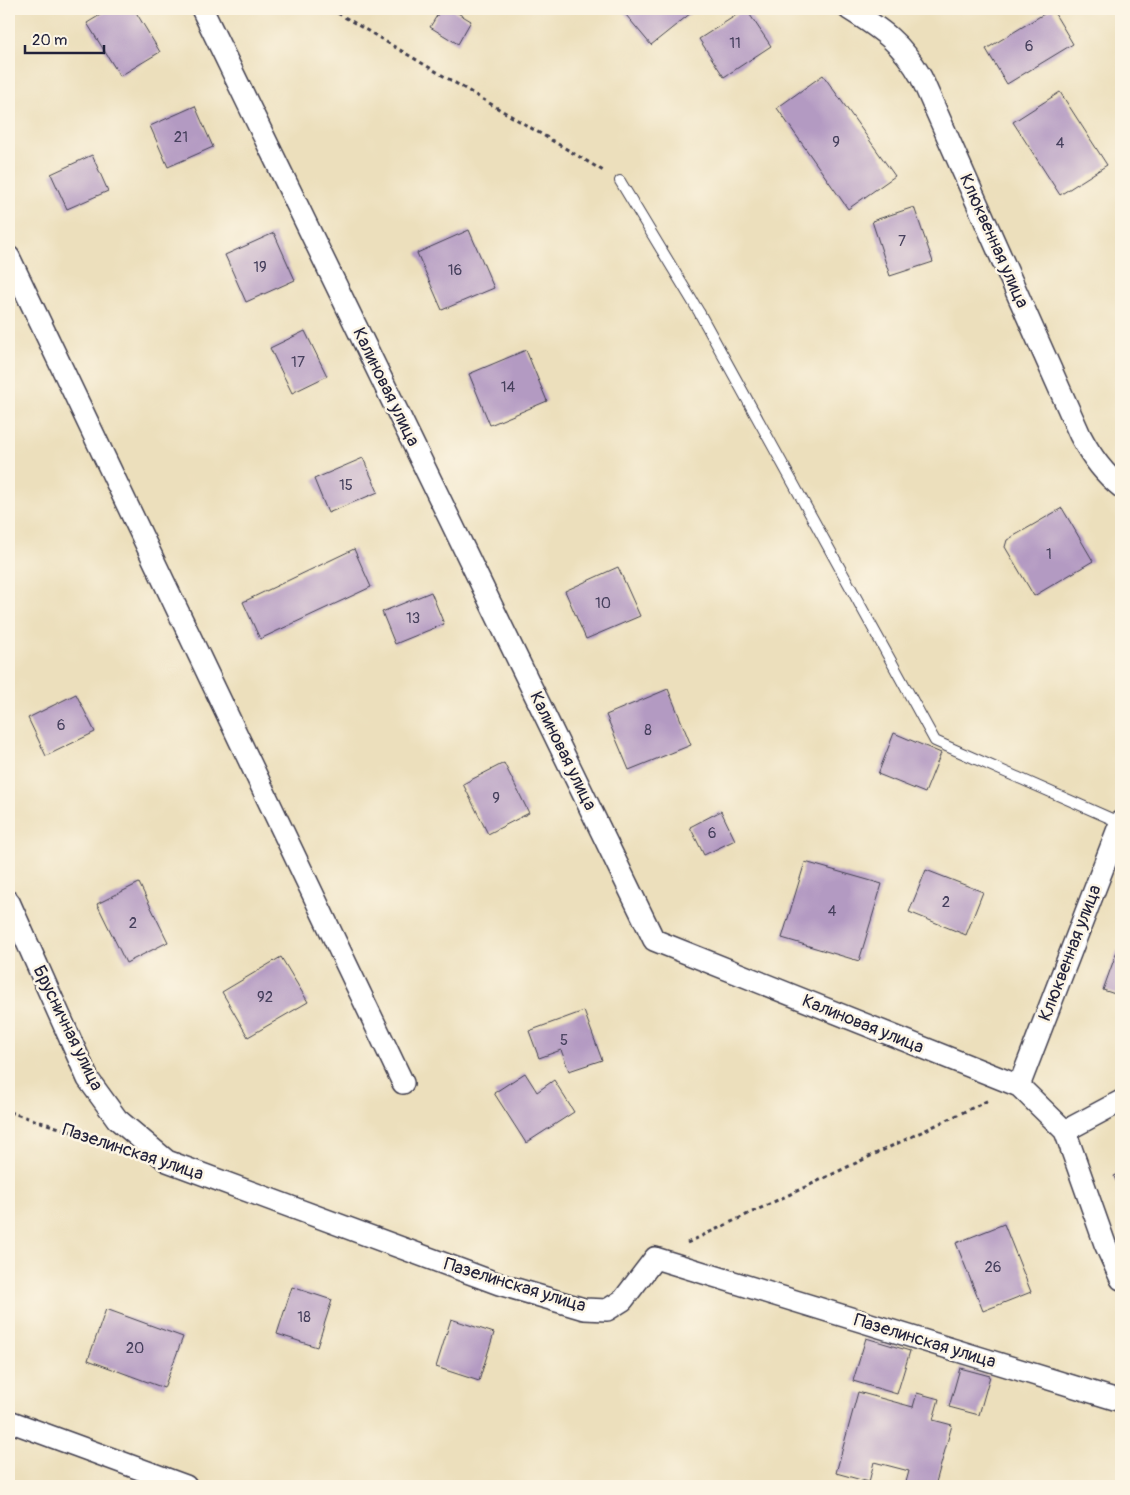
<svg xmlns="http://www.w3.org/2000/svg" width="1130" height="1495" viewBox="0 0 1130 1495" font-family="Pangolin,sans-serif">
	<rect width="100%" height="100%" fill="#fcf5e5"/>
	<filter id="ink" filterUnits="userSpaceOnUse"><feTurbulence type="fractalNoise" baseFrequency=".02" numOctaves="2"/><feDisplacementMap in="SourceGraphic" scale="10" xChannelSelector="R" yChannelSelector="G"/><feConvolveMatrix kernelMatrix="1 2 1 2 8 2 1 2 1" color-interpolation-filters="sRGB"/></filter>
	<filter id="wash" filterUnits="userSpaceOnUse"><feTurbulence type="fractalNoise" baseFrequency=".0096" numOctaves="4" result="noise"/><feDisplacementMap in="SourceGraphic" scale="20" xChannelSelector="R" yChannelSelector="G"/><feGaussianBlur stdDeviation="1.12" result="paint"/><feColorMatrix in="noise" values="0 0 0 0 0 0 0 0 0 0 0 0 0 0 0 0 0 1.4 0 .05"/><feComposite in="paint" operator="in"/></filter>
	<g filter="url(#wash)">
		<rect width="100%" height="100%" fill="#ecdfbc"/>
		<g id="blocks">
			<!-- building -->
			<g fill="#b39ac2">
				<path d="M110 9H134L160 52 120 76 87 23Z"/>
				<path d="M441 9H451L471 21 458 44 430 27Z"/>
				<path d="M621 9H696L651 45Z"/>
				<path d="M746 9 771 46 724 77 699 39Z"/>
				<path d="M1052 9 1073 44 1007 84 986 49Z"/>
				<path d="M823 75 895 176 848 209 777 108Z"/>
				<path d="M1060 92 1107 165 1060 195 1013 122Z"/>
				<path d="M195 106 213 147 168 167 150 126Z"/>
				<path d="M92 155 108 191 67 209 51 174Z"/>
				<path d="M914 207 933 262 890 276 872 221Z"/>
				<path d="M469 230 494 288 442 310 417 253Z"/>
				<path d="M274 233 295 280 246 302 225 255Z"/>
				<path d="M305 331 327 376 292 393 270 348Z"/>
				<path d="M526 350 547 401 490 425 469 374Z"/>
				<path d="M363 458 378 492 328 513 314 479Z"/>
				<path d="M1062 508 1093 561 1034 596 1005 547 1007 540Z"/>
				<path d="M354 549 371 587 260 639 243 602Z"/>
				<path d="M618 567 640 616 586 639 565 591Z"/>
				<path d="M431 592 444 624 395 644 382 612Z"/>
				<path d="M668 689 691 745 629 770 606 715Z"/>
				<path d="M76 694 95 732 46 756 28 718Z"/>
				<path d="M894 733 941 753 925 793 878 774Z"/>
				<path d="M504 763 529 813 488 834 463 784Z"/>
				<path d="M721 811 735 840 704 855 690 827Z"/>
				<path d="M805 862 882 884 859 961 782 938Z"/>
				<path d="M926 870 983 892 966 935 909 912Z"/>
				<path d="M139 883 168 942 126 963 97 904Z"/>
				<path d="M1117 951 1121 952V996L1103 990Z"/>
				<path d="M281 957 308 1002 248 1037 222 992Z"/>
				<path d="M584 1011 602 1060 569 1071 561 1050 539 1058 529 1031Z"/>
				<path d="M525 1073 537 1092 554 1080 574 1112 526 1143 494 1093Z"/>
				<path d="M1121 1173V1193L1114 1176Z"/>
				<path d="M1004 1224 1031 1292 983 1311 956 1243Z"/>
				<path d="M292 1287 332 1300 317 1347 277 1334Z"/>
				<path d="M106 1309 183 1337 164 1388 88 1360Z"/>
				<path d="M451 1319 494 1333 479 1381 436 1367Z"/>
				<path d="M866 1338 910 1351 897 1394 853 1381Z"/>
				<path d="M960 1368 990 1376 979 1415 949 1407Z"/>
				<path d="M858 1392 913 1407 917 1393 939 1399 933 1420 952 1425 935 1486H905L909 1471 874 1462 869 1482 836 1473Z"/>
			</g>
		</g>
	</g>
	<g filter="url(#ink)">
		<use href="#blocks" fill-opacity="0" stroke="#403e4e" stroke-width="1"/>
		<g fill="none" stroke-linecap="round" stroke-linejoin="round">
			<defs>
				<path id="lane" d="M620 181 699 312 935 741 1121 823"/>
				<g id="street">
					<path d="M202 9 654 940 1019 1086 1065 1131 1105 1244 1121 1279"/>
					<path d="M849 9C881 29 902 43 921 77L1080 435C1091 456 1103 473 1121 487"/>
					<path d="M9 257 403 1083"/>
					<path d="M9 902 88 1079 117 1119 167 1161 499 1284 584 1309 607 1310 623 1300 655 1258 1121 1401"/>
					<path d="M1019 1086 1121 821"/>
					<path d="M1065 1131 1121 1101"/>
					<path d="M9 1421 186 1486"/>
				</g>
			</defs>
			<!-- lane casing -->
			<use href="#lane" stroke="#403e4e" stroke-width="12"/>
			<!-- street casing -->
			<use href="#street" stroke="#403e4e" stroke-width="24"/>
			<!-- path -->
			<g stroke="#403e4e" stroke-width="3" stroke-dasharray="4 4" stroke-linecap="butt">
				<path d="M331 9 605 172"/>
				<path d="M9 1112 104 1142"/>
				<path d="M687 1243 989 1100"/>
			</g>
			<!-- lane -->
			<use href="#lane" stroke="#fff" stroke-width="10"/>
			<!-- street -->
			<use href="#street" stroke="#fff" stroke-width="21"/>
		</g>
	</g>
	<g text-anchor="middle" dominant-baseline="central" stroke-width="5" stroke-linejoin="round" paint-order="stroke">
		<!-- number labels -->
		<g font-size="15" fill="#46405d">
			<text x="735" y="43">11</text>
			<text x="1029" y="46">6</text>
			<text x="181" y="137">21</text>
			<text x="836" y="142">9</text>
			<text x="1060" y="143">4</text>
			<text x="902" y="241">7</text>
			<text x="260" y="267">19</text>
			<text x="455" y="270">16</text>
			<text x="298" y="362">17</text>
			<text x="508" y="387">14</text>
			<text x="346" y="485">15</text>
			<text x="1049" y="554">1</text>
			<text x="603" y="603">10</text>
			<text x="413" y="618">13</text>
			<text x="61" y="725">6</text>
			<text x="648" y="730">8</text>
			<text x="496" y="798">9</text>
			<text x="712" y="833">6</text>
			<text x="946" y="902">2</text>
			<text x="832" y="911">4</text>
			<text x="133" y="923">2</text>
			<text x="265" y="997">92</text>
			<text x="564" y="1040">5</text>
			<text x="993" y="1267">26</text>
			<text x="304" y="1317">18</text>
			<text x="135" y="1348">20</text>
		</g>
		<!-- street labels -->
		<g font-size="18" fill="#22223b" stroke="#fcf5e5">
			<text transform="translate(994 241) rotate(66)">Клюквенная улица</text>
			<text transform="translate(386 387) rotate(64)">Калиновая улица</text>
			<text transform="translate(563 751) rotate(64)">Калиновая улица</text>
			<text transform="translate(1070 953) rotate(-69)">Клюквенная улица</text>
			<text transform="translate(863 1024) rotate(22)">Калиновая улица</text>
			<text transform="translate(68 1028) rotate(64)">Брусничная улица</text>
			<text transform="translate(133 1152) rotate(18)">Пазелинская улица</text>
			<text transform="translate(515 1285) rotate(17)">Пазелинская улица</text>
			<text transform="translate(925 1341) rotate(17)">Пазелинская улица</text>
		</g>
	</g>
	<!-- margin -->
	<rect width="1130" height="1495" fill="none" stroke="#fcf5e5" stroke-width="30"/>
	<!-- scale -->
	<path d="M25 45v8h79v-8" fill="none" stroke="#22223b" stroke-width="2.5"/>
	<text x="32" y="45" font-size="15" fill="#22223b" stroke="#fcf5e5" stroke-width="4" paint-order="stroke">20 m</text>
</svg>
